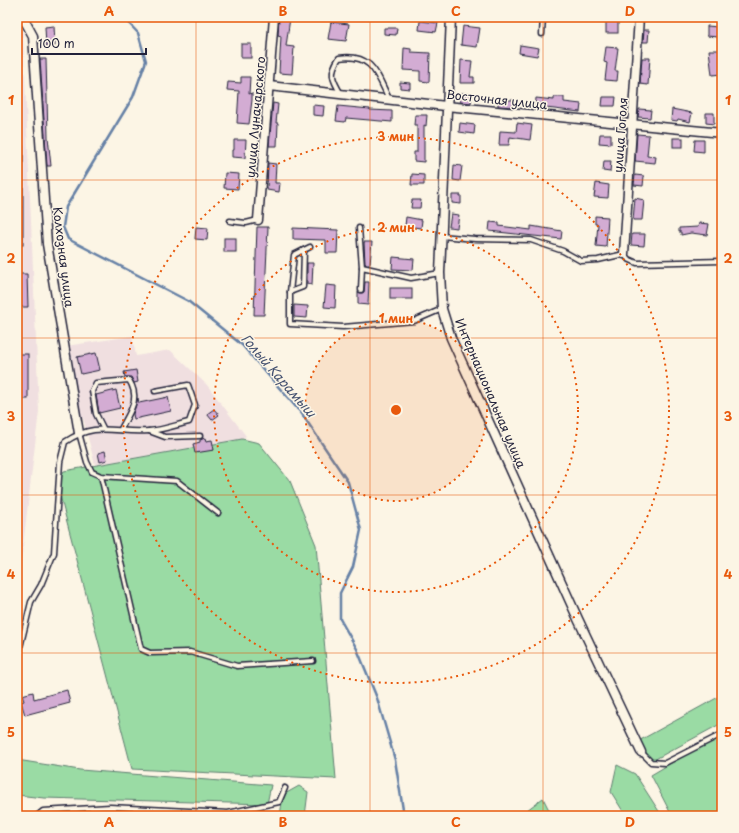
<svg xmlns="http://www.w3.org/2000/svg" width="739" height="833" viewBox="0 0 739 833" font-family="'Playpen Sans',sans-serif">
	<rect width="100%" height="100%" fill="#fcf5e5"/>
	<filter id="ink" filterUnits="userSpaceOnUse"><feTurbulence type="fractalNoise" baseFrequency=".025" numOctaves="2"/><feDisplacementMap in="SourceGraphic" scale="8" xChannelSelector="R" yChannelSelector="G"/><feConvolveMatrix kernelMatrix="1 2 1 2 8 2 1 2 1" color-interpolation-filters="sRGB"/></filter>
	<g filter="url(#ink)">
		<!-- built -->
		<g fill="#f0dfe0">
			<path d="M17 27 23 32 39 411 17 596Z"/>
			<path d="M132 336 136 356 170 350 207 385 246 436 242 439 95 465 83 418 78 416 66 346Z"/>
		</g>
		<!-- green -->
		<g fill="#9adba4" stroke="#5e7e70">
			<path d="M242 439 259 443 290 481 316 545 336 779 132 769 57 484 64 471Z"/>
			<path d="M722 695V723L650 762 635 743Z"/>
			<path d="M722 733V816H672L651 775Z"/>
			<path d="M17 760 80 770 271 785 267 804 44 798 17 795Z"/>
			<path d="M617 765 635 774 662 816H626L611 792Z"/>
			<path d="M299 786 308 792 305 816H280L283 795Z"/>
			<path d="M543 798 552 816H519Z"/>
		</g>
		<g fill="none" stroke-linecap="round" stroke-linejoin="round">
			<!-- stream -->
			<path stroke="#6681a6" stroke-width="2.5" d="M123 17 138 33 146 61 133 97 66 207 63 227 68 239 188 301 242 345 302 414 348 482 361 530 353 567 340 593V619L357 649 377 698 395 760 404 816"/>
		</g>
		<!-- building -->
		<g fill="#d3acd3" stroke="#22223b">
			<path d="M279 17 290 18 286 46 294 47 292 74 279 73 281 36 278 35Z"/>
			<path d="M420 21 438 23 436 32 419 30Z"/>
			<rect x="606" y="21" width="12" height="12"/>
			<path d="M331 22 349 24 346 41 328 39Z"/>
			<path d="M54 26 55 46H46L45 27Z"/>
			<path d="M463 26 480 28 477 47 461 45Z"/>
			<path d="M707 26 718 27V37L707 36Z"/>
			<path d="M384 28H397L396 35 384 34Z"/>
			<path d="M644 30H649L648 42H643Z"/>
			<rect x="241" y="44" width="10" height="14"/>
			<path d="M520 45 539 48 537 56 519 53Z"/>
			<path d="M606 47 618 48 615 71H618L617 81 605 80 607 63 604 62Z"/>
			<path d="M404 48 411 49V52L430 53 429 82 420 81V71L403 70Z"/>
			<path d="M709 50H722V74L712 75Z"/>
			<path d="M642 58H650L648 85 640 84Z"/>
			<path d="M40 59H46L48 137 51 166H47Z"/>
			<path d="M461 60 472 61 470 77H474V83H460Z"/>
			<path d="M241 77H250L249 94 252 93V100L249 124 237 123 239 91 227 90 228 82 241 83Z"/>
			<path d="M400 82 410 83V89L400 88Z"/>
			<path d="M461 93 472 94 471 103 460 102Z"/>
			<path d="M554 97H564V102L581 104 580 112 546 108 545 110 535 109 536 98 554 100Z"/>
			<path d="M603 97H616L615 106H602Z"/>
			<path d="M498 100H514L513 107 498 106Z"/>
			<path d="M273 103 278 104 276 123H278L277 146H269Z"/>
			<path d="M313 105 324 106 323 116 313 115Z"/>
			<path d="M338 106 370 109V110L392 111V122L346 118 345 122 336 121Z"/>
			<path d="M639 109 651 110 650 118 638 117Z"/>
			<path d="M672 109 692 113 690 122 678 119 677 121 671 120Z"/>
			<path d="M706 113H714V124L706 123Z"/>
			<path d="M415 115H427L426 126 424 125V162L414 161V152H417V125H414Z"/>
			<path d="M460 123 475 125 474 134 459 132Z"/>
			<path d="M517 123 532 125 530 140 510 137 509 145H499L500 131 516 132Z"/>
			<path d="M600 134H611V144L599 143Z"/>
			<path d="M637 134 649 135 647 156 656 157 655 163 635 161Z"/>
			<rect x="673" y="138" width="10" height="9"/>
			<path d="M234 140H246L245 158 232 157V150H234Z"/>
			<path d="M695 140H704V152L694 151Z"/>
			<rect x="17" y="146" width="6" height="99"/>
			<path d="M604 161H611L610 172 603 171Z"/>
			<path d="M268 163 276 164 275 183H280L279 192 267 190Z"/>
			<path d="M454 165 462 166 460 181 453 180Z"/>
			<path d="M225 173 239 174 238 189 224 188Z"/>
			<path d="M412 174 424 175V185H411Z"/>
			<path d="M635 175 644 176 643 186 634 185Z"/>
			<path d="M596 183 609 185 608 198 594 197Z"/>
			<path d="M452 195H461V204L452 203Z"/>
			<path d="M635 198 644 200 642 220H633Z"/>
			<path d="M412 200H421L420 208H411Z"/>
			<path d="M451 214 459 215 457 228 449 227Z"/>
			<path d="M595 216 608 217 606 247 596 246 598 224H595Z"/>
			<path d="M406 217 422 220 421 228 405 226Z"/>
			<path d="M490 222 499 223V226L531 230V226L562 231 561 239 489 231Z"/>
			<path d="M699 223 709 224 707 235 691 233 681 235V232H679V228L698 227Z"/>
			<path d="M196 227 208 228 207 240 195 239Z"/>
			<path d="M257 227H268L264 315H254Z"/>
			<path d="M293 228 338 230 337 253H326V240L293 239Z"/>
			<path d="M632 234H645L644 246 631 245Z"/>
			<rect x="224" y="238" width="12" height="14"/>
			<path d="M364 242H372L370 264H365Z"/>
			<path d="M393 257 414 259 413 270 392 269Z"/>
			<path d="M307 263H313L312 285 307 284Z"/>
			<path d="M17 274H27L28 307H17Z"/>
			<path d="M365 282H369L368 305 358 304V292L361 293 364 292Z"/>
			<path d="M326 285 336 286 335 308 324 307Z"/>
			<rect x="390" y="288" width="22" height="11"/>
			<path d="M294 305 308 306 307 318 294 317Z"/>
			<path d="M96 353 100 370 81 374 77 357Z"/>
			<rect x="17" y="354" width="11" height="45"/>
			<path d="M136 370 138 382 134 383 131 377H125L124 372Z"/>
			<path d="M116 390 120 408 99 413 96 395Z"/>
			<path d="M168 397 171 411 134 419 133 414 138 398 139 403Z"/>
			<path d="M214 409 219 415 212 420 207 414Z"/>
			<path d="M205 438 206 441 212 440 214 450 195 453 193 444 200 442V440Z"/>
			<path d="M105 451 107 460 100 462 98 453Z"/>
			<path d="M67 690 70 703 25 715 21 702 24 701 22 695 33 692 34 699Z"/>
		</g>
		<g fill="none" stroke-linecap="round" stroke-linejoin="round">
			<defs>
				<g id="service">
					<path d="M542 34 543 17"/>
					<path d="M341 94C332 79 329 73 339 58 372 53 377 74 389 99"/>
					<path d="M230 221 246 223 258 220"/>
					<path d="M359 228 362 267 361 290"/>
					<path d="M441 236 475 239 531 240 563 251 581 261 598 260 624 254 628 259 637 263 722 261"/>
					<path d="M310 247 294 255 290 292V324L343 327 414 321 442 309"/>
					<path d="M362 267 411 278 440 273"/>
					<path d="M290 292 303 287 304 250"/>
					<path d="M103 428 96 414 92 391 96 383 129 380C141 399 130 411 121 429"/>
					<path d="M149 431 165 437 200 436"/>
					<path d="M79 433 87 462 92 472 101 476 177 481 218 513"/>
					<path d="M101 476 141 649 150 653 190 652 237 666 313 661"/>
					<path d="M17 660 31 602 41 585 54 553 60 462 65 442C98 420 115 434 149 431 162 430 176 425 189 422L195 405 188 385 155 391"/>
					<path d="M641 752 651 762 665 763 722 734"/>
					<path d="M37 816 43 811 110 807 228 813 279 802 285 788"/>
				</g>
				<g id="minor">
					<path d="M18 17 26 23 33 36 47 244 79 433"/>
					<path d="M451 17 440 273 442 309 451 338 578 619 641 752"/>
					<path d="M269 86 446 106 722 133"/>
					<path d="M258 220 274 17"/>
					<path d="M624 254 639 17"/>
				</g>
			</defs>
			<!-- service casing -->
			<use href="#service" stroke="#22223b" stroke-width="7"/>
			<!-- minor casing -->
			<use href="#minor" stroke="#22223b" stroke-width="11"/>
			<!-- service -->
			<use href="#service" stroke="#fcf5e5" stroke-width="4"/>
			<!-- minor -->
			<use href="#minor" stroke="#fcf5e5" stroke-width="8"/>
		</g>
	</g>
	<!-- grid -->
	<path fill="none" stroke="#e8590c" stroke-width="1" stroke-opacity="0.55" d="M196 17V816M370 17V816M543 17V816M17 180H722M17 338H722M17 495H722M17 653H722"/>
	<!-- distance rings -->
	<circle cx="396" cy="410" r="91" fill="#e8590c" fill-opacity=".12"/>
	<g fill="none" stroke="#e8590c" stroke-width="2" stroke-dasharray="2 4">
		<circle cx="396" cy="410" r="91"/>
		<circle cx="396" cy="410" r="182"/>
		<circle cx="396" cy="410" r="273"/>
	</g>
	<g text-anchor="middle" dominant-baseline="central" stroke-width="3" stroke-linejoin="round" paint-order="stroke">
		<!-- street labels -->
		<g font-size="12" fill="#22223b" stroke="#fcf5e5">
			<text transform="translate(497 99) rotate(6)">Восточная улица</text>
			<text transform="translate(255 117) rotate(-85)">улица Луначарского</text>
			<text transform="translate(620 135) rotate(-86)">улица Гоголя</text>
			<text transform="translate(64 257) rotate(83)">Колхозная улица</text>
			<text transform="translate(491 393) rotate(67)">Интернациональная улица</text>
		</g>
		<!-- water labels -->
		<g font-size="13" font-style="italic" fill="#445170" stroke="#fcf5e5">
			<text transform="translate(279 375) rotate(49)">Голый Карамыш</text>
		</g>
	</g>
	<circle cx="396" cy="410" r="6" fill="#e8590c" stroke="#fcf5e5" stroke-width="2"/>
	<g font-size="12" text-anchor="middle" font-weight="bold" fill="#e8590c" stroke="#fcf5e5" stroke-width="3" stroke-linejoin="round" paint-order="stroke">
		<text x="396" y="141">3 мин</text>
		<text x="396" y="232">2 мин</text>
		<text x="396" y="323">1 мин</text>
	</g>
	<!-- margin -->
	<rect width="739" height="833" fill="none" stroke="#fcf5e5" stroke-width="44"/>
	<!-- scale -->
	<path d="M32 48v6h114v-6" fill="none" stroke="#22223b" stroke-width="2"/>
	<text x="38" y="48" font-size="12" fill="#22223b" stroke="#fcf5e5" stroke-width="3" paint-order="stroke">100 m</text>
	<rect x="22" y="22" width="695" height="789" fill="none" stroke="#e8590c" stroke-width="1.5"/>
	<g font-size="13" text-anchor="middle" font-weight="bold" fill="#e8590c">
		<text x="109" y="16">A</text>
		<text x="283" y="16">B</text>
		<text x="456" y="16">C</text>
		<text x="630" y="16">D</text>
		<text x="11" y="105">1</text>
		<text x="728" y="105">1</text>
		<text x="11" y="263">2</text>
		<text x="728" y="263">2</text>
		<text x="11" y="421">3</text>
		<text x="728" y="421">3</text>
		<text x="11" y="579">4</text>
		<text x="728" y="579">4</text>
		<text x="11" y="737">5</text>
		<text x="728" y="737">5</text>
		<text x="109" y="827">A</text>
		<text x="283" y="827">B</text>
		<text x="456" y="827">C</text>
		<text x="630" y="827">D</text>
	</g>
</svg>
